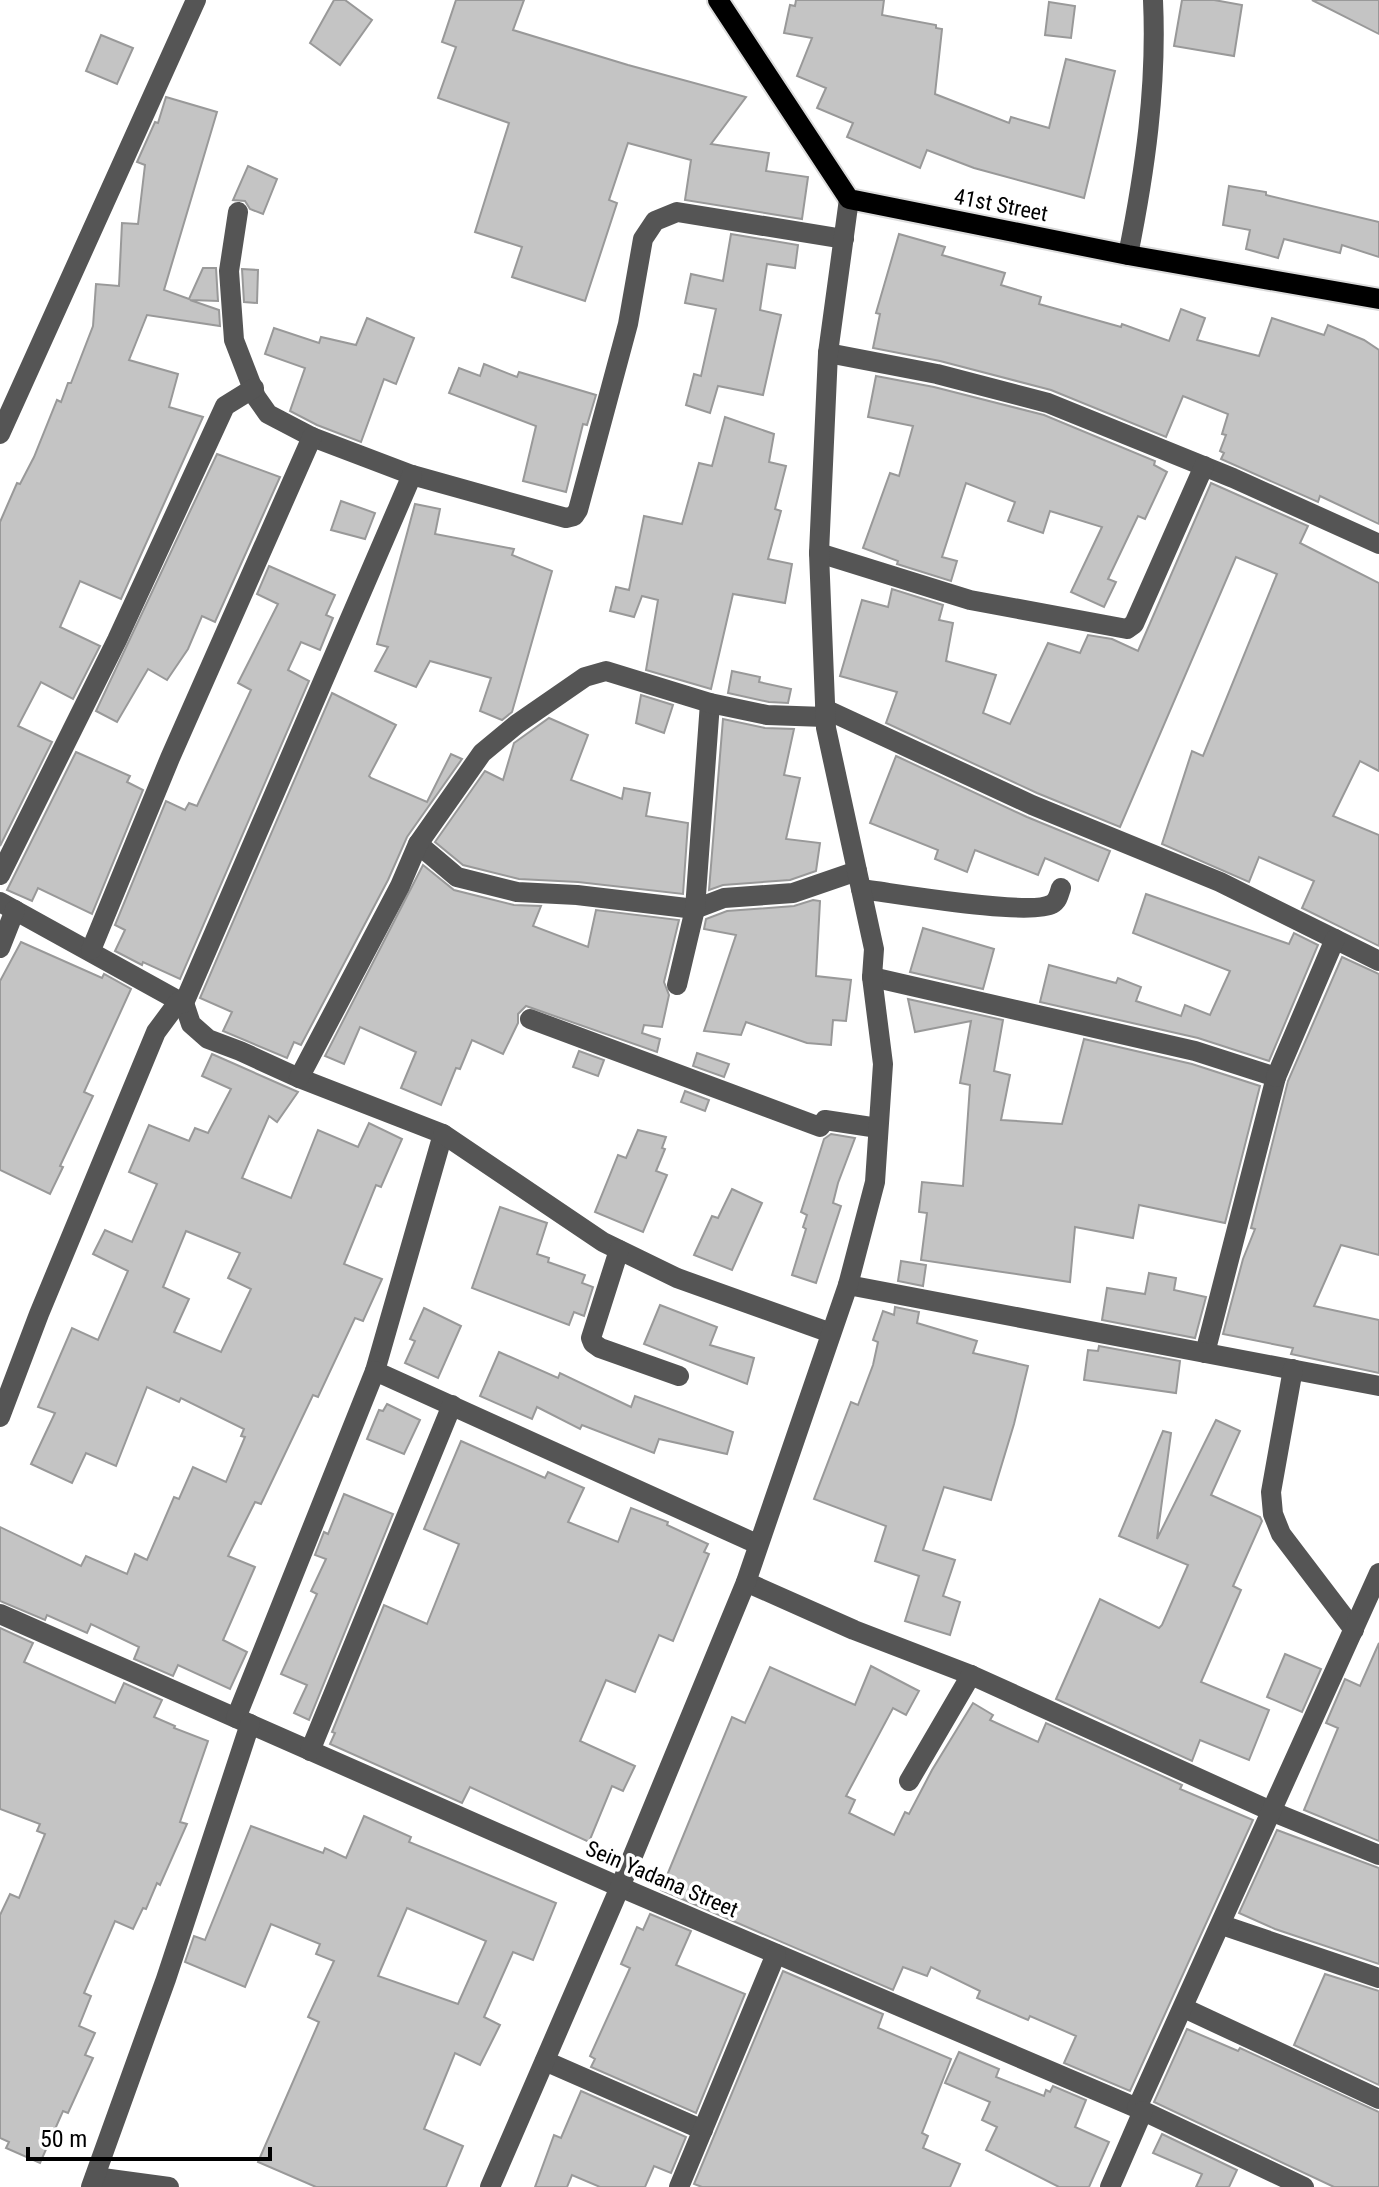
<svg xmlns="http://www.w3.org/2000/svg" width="1379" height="2187" viewBox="0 0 1379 2187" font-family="'Roboto Condensed',sans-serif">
	<rect width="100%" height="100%" fill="#fff"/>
	<!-- building -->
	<g fill="#c4c4c4" stroke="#999" stroke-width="2" fill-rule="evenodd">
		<path d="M334 0H345L372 20 340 65 310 43Z"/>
		<path d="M456 0H524L513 30 628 65 746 97 711 144 769 153 766 171 808 177 802 219 685 200 691 160 628 143 609 200 617 203 585 301 512 277 522 247 475 232 509 123 438 98 456 47 442 42Z"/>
		<path d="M796 0H884L882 15 936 25V28L942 29 935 94 1009 123 1011 117 1049 128 1066 59 1115 71 1084 198 974 168 927 150 920 168 847 137 853 123 817 108 826 88 797 76 812 38 784 33 790 5 795 6Z"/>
		<path d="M1182 0H1214L1242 5 1234 56 1174 46Z"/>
		<path d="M1312 0H1379V34Z"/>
		<path d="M1049 2 1075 6 1071 38 1045 35Z"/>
		<path d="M101 35 133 48 117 84 86 71Z"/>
		<path d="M166 97 217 112 164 290 189 299 203 268H216L218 301 190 300 219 310 220 326 147 315 129 360 178 374 169 407 203 417 121 599 80 581 60 627 100 646 73 699 41 682 18 726 52 742 0 846V522L17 483 20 484 34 457 57 400 61 402 68 383H71L93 326 96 284 119 286 122 223 138 224 145 165 137 162 155 122 158 123Z"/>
		<path d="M248 166 277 179 263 214 250 209 245 201 233 200Z"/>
		<path d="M1229 186 1266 192V195L1379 222V257L1342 245 1340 253 1284 239 1278 258 1246 249 1250 230 1223 225Z"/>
		<path d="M731 234 798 245 795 268 767 264 760 310 781 315 763 395 718 386 710 413 686 405 694 374 701 376 716 309 685 303 691 274 723 281Z"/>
		<path d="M899 234 945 247 942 255 1005 273 1001 285 1041 297 1039 304 1121 327 1122 324 1169 341 1181 309 1205 318 1197 340 1259 356 1272 318 1324 335 1328 325 1364 340 1379 350V524L1320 496 1318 502 1221 459 1224 453 1220 451 1226 435 1222 434 1228 414 1183 396 1166 437 1051 390 940 361 873 348 880 314 876 313Z"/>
		<path d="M242 269 258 270 257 303 244 302Z"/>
		<path d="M367 318 414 338 396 384 384 379 361 442 317 425 290 411 305 368 265 354 274 328 319 343 321 337 356 345Z"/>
		<path d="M484 364 517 377 519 372 596 395 587 425 583 424 566 492 523 481 536 426 449 393 459 368 480 376Z"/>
		<path d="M876 376 934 387 1044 415 1155 461 1154 465 1167 472 1145 519 1138 516 1108 579 1116 582 1104 607 1071 592 1102 527 1050 511 1043 533 1008 521 1015 502 966 483 942 557 957 561 951 581 897 564 898 561 863 548 890 473 899 476 913 426 868 417Z"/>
		<path d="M725 417 774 434 769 462 786 466 775 509 781 511 768 559 792 564 785 603 733 594 711 689 646 670 658 600 642 596 634 617 610 611 616 587 629 590 644 516 682 524 699 463 712 466Z"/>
		<path d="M217 454 280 477 215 622 202 616 188 649 167 680 148 669 117 722 96 711Z"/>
		<path d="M1211 483 1308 526 1300 543 1379 583V771L1360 761 1333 816 1379 835V946L1302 908 1314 881 1259 857 1249 882 1162 844 1192 751 1203 756 1277 574 1236 557 1120 827 1037 793 886 723 897 692 840 676 862 600 888 607 892 589 943 605 939 620 953 623 946 661 996 675 983 713 1010 724 1048 643 1080 653 1088 635 1112 639 1138 651Z"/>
		<path d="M341 501 375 513 365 539 331 530Z"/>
		<path d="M415 504 440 509 435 534 514 549 512 555 552 571 512 712 502 720 480 711 491 678 430 661 416 687 375 671 388 647 377 644Z"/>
		<path d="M269 566 335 595 326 615 333 618 320 650 301 642 288 670 309 681 180 979 143 962 142 965 115 951 125 930 115 925 166 801 185 810 189 803 197 806 251 690 238 683 278 604 257 594Z"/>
		<path d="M732 671 760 677 759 682 791 689 788 703 769 702 728 693Z"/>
		<path d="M332 693 396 725 369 776 371 778 427 802 451 754 462 759 407 837 388 880 301 1045 294 1042 287 1058 223 1031 232 1012 200 998Z"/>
		<path d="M641 695 673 705 664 733 636 723Z"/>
		<path d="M549 718 588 735 571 780 622 799 624 788 650 793 646 816 688 823 683 894 578 882 519 879 463 865 435 842 485 771 503 780 514 743Z"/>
		<path d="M723 719 765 728 794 729 784 775 800 778 786 839 820 843 816 871 790 880 723 885 709 890Z"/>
		<path d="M76 752 130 776 127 782 143 790 92 914 38 888 32 901 7 890Z"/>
		<path d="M896 756 1027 817 1110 851 1098 881 1045 858 1038 875 975 850 967 872 935 859 938 850 870 823Z"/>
		<path d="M423 865 454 890 514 905 541 906 533 926 588 947 596 910 679 920 664 982 669 995 662 1027 644 1025 642 1033 660 1039 657 1052 526 1006 518 1014V1023L503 1054 472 1040 460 1069 456 1068 441 1105 401 1088 416 1052 360 1027 344 1064 325 1056Z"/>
		<path d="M1146 894 1289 944 1294 933 1318 945 1269 1061 1198 1038 1040 1002 1049 965 1116 983 1118 978 1141 987 1136 1001 1181 1016 1185 1005 1210 1015 1230 971 1133 933Z"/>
		<path d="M813 900 820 901 816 976 851 980 846 1021 833 1020 831 1045 807 1043 746 1022 741 1035 704 1031 736 935 704 929 706 919 727 911 794 906Z"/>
		<path d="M923 928 994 949 983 989 910 972Z"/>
		<path d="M21 942 102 978 104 974 131 989 84 1092 93 1096 60 1166 63 1167 50 1194 0 1170V981Z"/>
		<path d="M1342 957 1379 974V1255L1341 1245 1314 1306 1379 1320V1373L1291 1354 1293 1348 1223 1334 1243 1259 1255 1229 1251 1228 1288 1081Z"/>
		<path d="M908 999 1003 1020 994 1071 1010 1075 1001 1120 1062 1124 1084 1039 1192 1064 1260 1086 1225 1223 1139 1205 1133 1238 1075 1227 1070 1282 921 1260 927 1213 919 1212 922 1182 963 1186 970 1085 960 1083 971 1021 915 1032Z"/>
		<path d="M579 1051 604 1060 598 1076 573 1067Z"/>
		<path d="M697 1053 729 1064 724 1077 693 1066Z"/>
		<path d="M212 1054 298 1092 277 1122 269 1116 242 1178 291 1198 318 1130 358 1147 369 1123 402 1139 381 1187 376 1185 344 1264 382 1279 363 1321 355 1318 318 1397 313 1395 261 1504 255 1502 228 1556 255 1567 223 1640 247 1652 230 1689 178 1665 173 1676 134 1659 139 1647 91 1624 87 1633 47 1615 45 1620 0 1601V1527L81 1566 86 1556 127 1574 135 1554 147 1560 174 1497 179 1499 193 1467 226 1482 245 1437 241 1436 244 1429 181 1398 179 1402 147 1387 116 1466 86 1453 72 1483 31 1464 55 1413 38 1407 72 1328 98 1340 128 1271 93 1254 105 1230 132 1242 157 1184 129 1172 149 1125 189 1141 195 1128 208 1133 231 1089 202 1076ZM186 1231 240 1253 228 1278 251 1289 221 1352 174 1332 189 1299 163 1287Z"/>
		<path d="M685 1091 709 1100 705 1111 681 1102Z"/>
		<path d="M638 1130 666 1137 662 1148 665 1149 656 1171 667 1175 643 1232 595 1212 618 1155 626 1158Z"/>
		<path d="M831 1134 855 1138 838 1183 833 1203 841 1206 816 1283 792 1275 806 1229 803 1227 807 1215 801 1212 824 1139Z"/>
		<path d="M732 1189 762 1203 732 1270 694 1255 712 1216 718 1218Z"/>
		<path d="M500 1207 547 1223 537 1254 549 1258 548 1262 585 1275 582 1283 593 1287 584 1316 574 1312 569 1325 472 1288Z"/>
		<path d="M901 1261 926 1265 923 1286 898 1281Z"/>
		<path d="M1149 1273 1176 1278 1174 1290 1206 1297 1195 1338 1102 1320 1107 1288 1145 1294Z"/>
		<path d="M660 1305 717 1327 710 1345 754 1358 747 1384 644 1344Z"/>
		<path d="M895 1307 919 1312 917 1323 977 1341 973 1353 1028 1366 1014 1424 991 1500 944 1487 923 1550 955 1560 943 1596 960 1602 950 1635 905 1621 919 1576 875 1561 886 1526 814 1499 851 1402 858 1405 873 1365 878 1342 873 1340 883 1311 894 1315Z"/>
		<path d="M424 1308 461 1326 438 1378 405 1363 415 1341 410 1339Z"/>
		<path d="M1099 1346 1180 1361 1176 1393 1084 1380 1088 1350 1098 1351Z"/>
		<path d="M499 1352 558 1378 560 1373 631 1407 635 1396 733 1432 727 1454 659 1439 654 1453 582 1425 580 1429 537 1407 532 1419 480 1396Z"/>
		<path d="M387 1404 420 1420 404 1454 367 1439 379 1410 383 1411Z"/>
		<path d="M1216 1420 1240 1431 1211 1495 1260 1517 1262 1521 1233 1586 1241 1590 1201 1682 1269 1710 1249 1760 1200 1740 1192 1761 1056 1699 1100 1599 1159 1628 1162 1625 1188 1565 1119 1536 1163 1431 1171 1433 1157 1539Z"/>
		<path d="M461 1441 545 1478 548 1472 584 1488 568 1522 618 1542 631 1508 668 1522 667 1525 708 1544 704 1552 709 1554 673 1641 659 1635 635 1692 606 1680 580 1741 635 1766 623 1791 612 1786 589 1842 470 1787 462 1803 330 1744 335 1733 332 1732 384 1605 427 1624 459 1544 424 1529Z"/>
		<path d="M344 1494 393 1514 309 1720 294 1713 307 1685 281 1674 317 1594 311 1591 326 1559 315 1555 324 1532 328 1534Z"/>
		<path d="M0 1628 33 1643 24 1662 115 1703 124 1683 162 1700 154 1717 175 1726 174 1728 208 1741 180 1822 187 1824 160 1885 157 1883 146 1909 143 1908 133 1929 115 1921 84 1993 91 1996 79 2026 95 2033 85 2055 93 2058 68 2113 63 2111 40 2163 6 2148 9 2142 0 2138V1915L10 1894 19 1898 45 1834 37 1831 40 1824 0 1809Z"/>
		<path d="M1379 1643V1841L1304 1810 1338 1728 1326 1723 1345 1679 1360 1686Z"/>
		<path d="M1285 1654 1321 1669 1302 1712 1267 1697Z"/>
		<path d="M871 1666 919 1691 906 1715 893 1708 846 1796 855 1800 849 1813 894 1835 905 1812 909 1814 932 1770 973 1703 993 1715 990 1720 1038 1742 1046 1723 1182 1785 1180 1789 1253 1820 1130 2091 1064 2063 1076 2036 1030 2016 1028 2020 977 1998 980 1991 931 1967 927 1976 903 1967 893 1990 661 1890 732 1717 745 1723 770 1667 855 1705Z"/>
		<path d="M364 1816 411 1837 409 1842 556 1903 533 1960 513 1952 484 2017 500 2025 480 2065 455 2053 424 2129 463 2146 446 2187H316L258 2162 319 2022 308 2017 334 1961 316 1954 320 1944 271 1924 245 1987 185 1962 194 1936 205 1940 251 1826 323 1853 325 1848 346 1858ZM407 1908 486 1941 458 2004 378 1976Z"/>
		<path d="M1277 1830 1379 1868V1964L1275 1929 1239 1913Z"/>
		<path d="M650 1914 691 1931 676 1965 745 1994 696 2113 591 2067 595 2059 590 2056 630 1968 621 1964 637 1927 643 1930Z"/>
		<path d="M783 1971 883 2014 878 2028 951 2059 922 2133 928 2136 923 2148 960 2164 950 2187H702L694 2184Z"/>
		<path d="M1325 1974 1379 1991V2085L1294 2045Z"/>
		<path d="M1187 2029 1238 2051 1240 2048 1379 2112V2187H1334L1154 2102Z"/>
		<path d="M959 2052 999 2069 996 2077 1044 2096 1046 2090 1050 2092 1053 2086 1086 2100 1075 2127 1109 2142 1089 2187H1059L986 2150 997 2127 982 2120 990 2102 945 2083Z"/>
		<path d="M581 2091 686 2137 671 2173 654 2166 645 2187H600L572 2175 567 2187H535L554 2135 561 2138Z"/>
		<path d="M1162 2134 1237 2170 1229 2187H1196L1202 2174 1153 2153Z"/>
	</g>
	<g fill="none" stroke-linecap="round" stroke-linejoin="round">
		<defs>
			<path id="major" d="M718 0 849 199 1128 255 1379 299"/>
		</defs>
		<!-- major casing -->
		<use href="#major" stroke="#dbdbdb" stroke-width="24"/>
		<!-- minor -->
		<g stroke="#555" stroke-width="20">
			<path d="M238 212 229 271 234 340 256 397 268 414 312 437 412 475 566 518 574 516 578 510 628 324 643 239 655 221 677 212 844 239"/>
			<path d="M1128 255C1145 171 1157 87 1153 0"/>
			<path d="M828 353 937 374 1048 403 1233 478 1379 544"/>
			<path d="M0 434 196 0"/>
			<path d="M819 553 970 600 1127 629 1134 624 1204 466"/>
			<path d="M825 709 1032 805 1220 882 1379 961"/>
			<path d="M418 844 457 877 517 892 577 895 695 909 724 898 793 893 857 871"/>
			<path d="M0 875 117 640 225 406 254 388"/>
			<path d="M861 889C894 893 1030 917 1052 904 1058 901 1059 894 1061 888"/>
			<path d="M0 902 179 1001"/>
			<path d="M0 948 15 910"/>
			<path d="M91 950 170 758 312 437"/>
			<path d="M872 977 1195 1051 1276 1077 1205 1353"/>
			<path d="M677 985 695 909 710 703"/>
			<path d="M184 1003 191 1024 208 1039 240 1051 299 1078 443 1134 375 1371"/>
			<path d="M530 1019 820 1127 825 1120 878 1128"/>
			<path d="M1276 1077 1335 939"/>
			<path d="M299 1078 400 886 418 844 482 753 517 724 585 677 606 671 710 703 767 715 825 717"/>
			<path d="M443 1134 603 1242 677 1278 831 1333"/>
			<path d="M619 1250 591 1338 593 1343 600 1348 679 1376"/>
			<path d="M848 1285 1379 1386"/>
			<path d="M1293 1369 1271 1492 1273 1514 1281 1534 1354 1630"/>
			<path d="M0 1417 39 1314 156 1032 179 1001 184 1003 412 475"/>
			<path d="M746 1582 854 1630 971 1675 1273 1812 1379 1855"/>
			<path d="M0 1614 620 1887 1137 2108 1304 2187"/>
			<path d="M236 1718 375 1371 757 1544"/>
			<path d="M310 1751 452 1405"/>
			<path d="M909 1781 971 1675"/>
			<path d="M1222 1925 1379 1978"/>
			<path d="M1184 2008 1379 2099"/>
			<path d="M545 2061 703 2130"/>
			<path d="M1137 2108 1379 1573"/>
			<path d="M95 2177 169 2187"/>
			<path d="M91 2187 166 1979 250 1724"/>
			<path d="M490 2187 620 1887 746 1582 848 1285 875 1182 883 1064 872 977 874 949 826 728 819 553 828 353 849 199"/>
			<path d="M679 2187 776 1954"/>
			<path d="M1110 2187 1143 2111"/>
		</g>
		<!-- major -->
		<use href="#major" stroke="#000" stroke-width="20"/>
	</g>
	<g text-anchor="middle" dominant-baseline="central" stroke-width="7" stroke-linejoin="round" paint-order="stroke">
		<!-- street labels -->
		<g font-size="22" fill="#000" stroke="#fff">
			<text transform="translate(1001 205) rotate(11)">41st Street</text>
			<text transform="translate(662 1879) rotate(23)">Sein Yadana Street</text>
		</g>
	</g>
	<!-- scale -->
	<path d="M28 2147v12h242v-12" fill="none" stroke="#000000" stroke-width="4"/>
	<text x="40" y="2147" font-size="24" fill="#000000" stroke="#ffffff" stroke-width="6" paint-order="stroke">50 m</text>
</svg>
